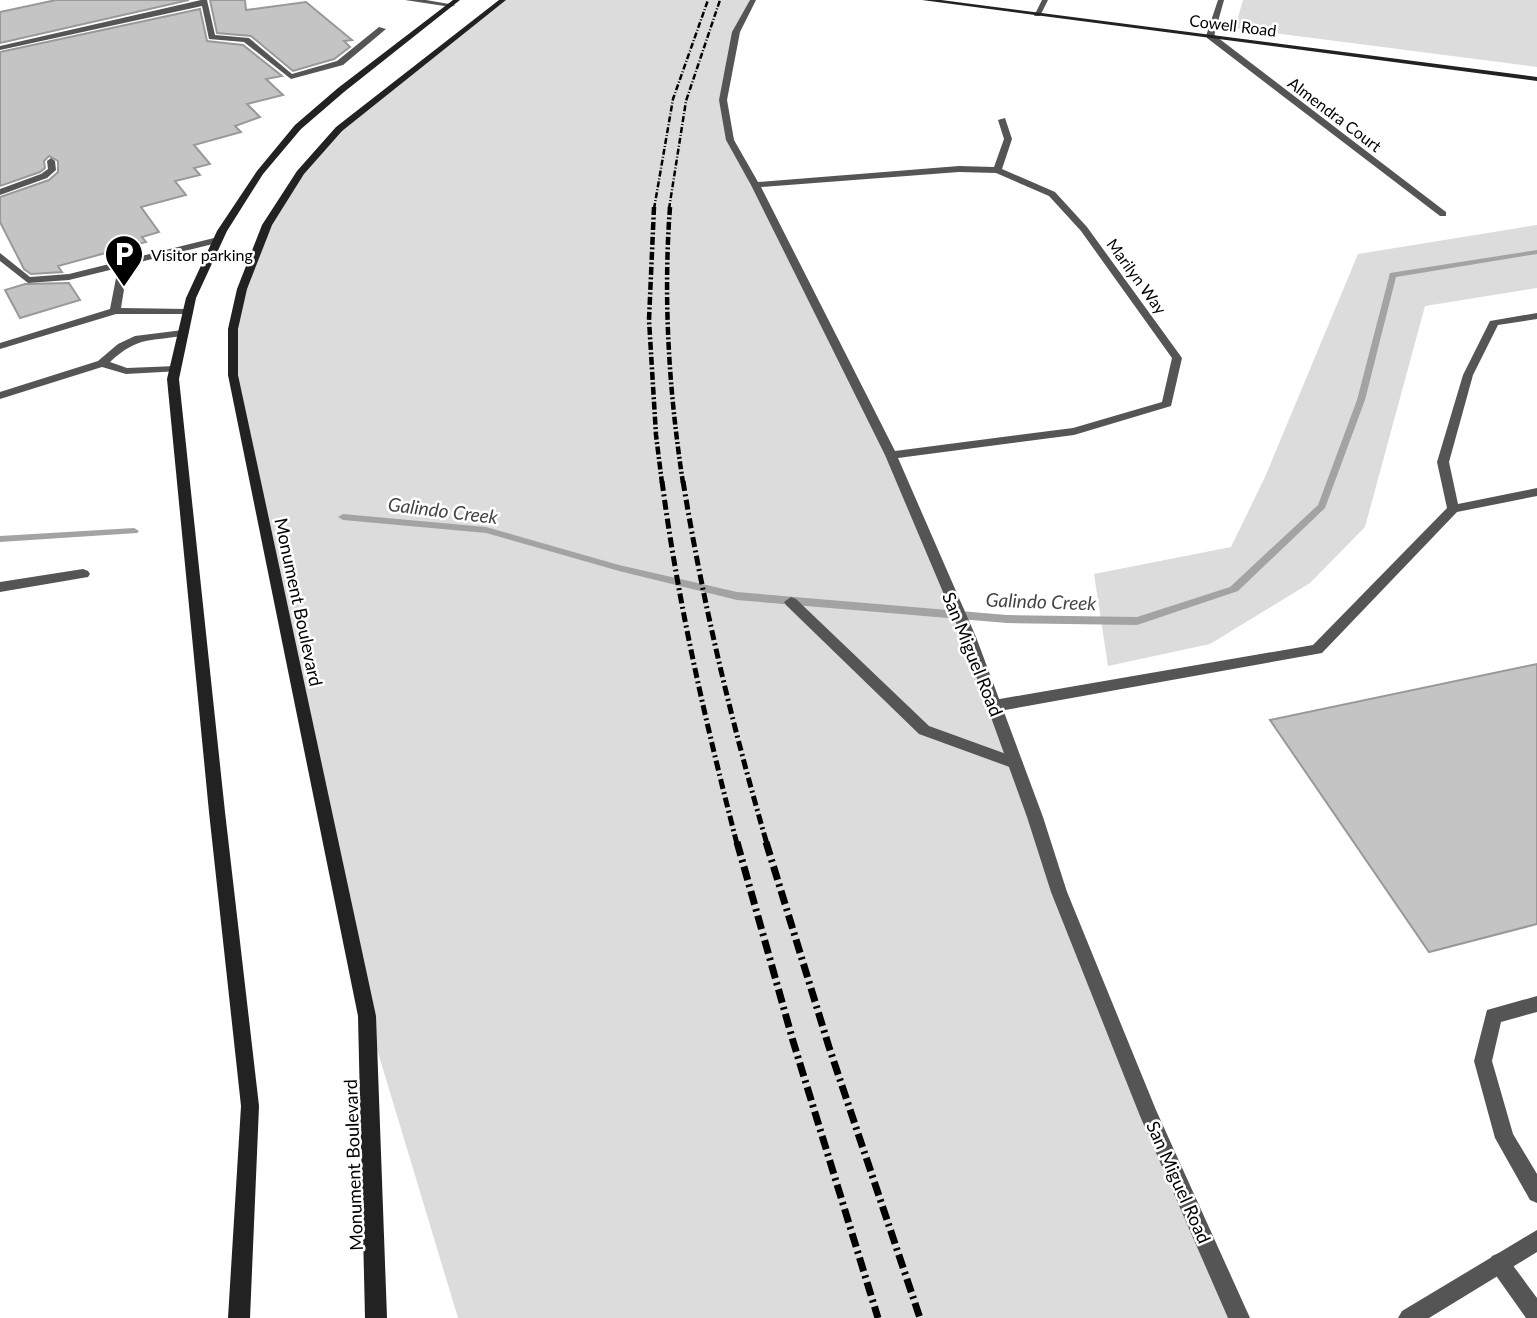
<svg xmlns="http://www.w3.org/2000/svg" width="1537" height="1318" viewBox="0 0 1537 1318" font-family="Lato,sans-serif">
	<rect width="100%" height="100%" fill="#fff"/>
	<!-- green -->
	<g fill="#dcdcdc">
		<path d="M500 0H753L736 32 723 100 730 140 891 455 1239 1318H458L367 1016 233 375V329L267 225 300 173 339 129Z"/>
		<path d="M1243 0H1537V67L1235 28Z"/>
		<path d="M1537 225V288L1425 306 1365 527 1310 583 1210 644 1108 666 1094 574 1231 547 1265 477 1358 254Z"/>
	</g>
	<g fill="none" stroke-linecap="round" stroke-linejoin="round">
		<!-- stream -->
		<g fill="#a3a3a3" fill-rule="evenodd">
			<path d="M1537 250V254L1396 277 1365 400 1325 508 1238 591 1137 625 1007 623 737 600 619 571 486 533 343 520 338 517 343 514 486 527 619 565 737 592 1007 615 1137 617 1230 587 1318 505 1357 400 1390 273Z"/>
			<path d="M134 528 139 531 137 533 0 542V536Z"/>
		</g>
	</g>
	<!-- building -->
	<g fill="#c4c4c4" stroke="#999" stroke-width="2">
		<path d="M56 0H189L0 43V12Z"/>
		<path d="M210 0H245L246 10 306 2 352 40 344 41 350 47 334 59 293 71 251 36 217 33Z"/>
		<path d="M200 9 207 41 243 45 282 76 266 79 283 95 247 104 260 117 235 126 241 132 194 145 210 164 194 168 200 175 175 181 186 195 141 207 159 232 142 237 146 242 58 266 62 272 31 274 24 269 0 222V197L49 180 58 172V161L49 156 44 161 45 168 40 172 0 186V52Z"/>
		<path d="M69 283 80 300 20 318 5 290 25 284Z"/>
		<path d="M1537 664V924L1429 952 1270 720Z"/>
	</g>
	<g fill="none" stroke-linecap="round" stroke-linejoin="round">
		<!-- lane -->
		<g fill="#555" fill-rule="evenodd">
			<path d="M201 0H207L215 35 249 38 292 74 337 61 379 27 386 29 343 65 291 79 244 42 209 39 202 6 0 50V46Z"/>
			<path d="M405 0H426L455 5 451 7Z"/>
			<path d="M1218 0H1224L1214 36 1210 38 1206 36Z"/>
			<path d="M51 158 55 161 56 170 47 178 0 195V189L41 174 48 169 47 161Z"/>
			<path d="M218 237 221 238V242L128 265 121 308 187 309 192 312 191 314H116L0 349V343L110 309 118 268 69 280 28 283 0 261V253L30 277 69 274Z"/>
			<path d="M1537 313V319L1498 325 1473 375 1449 462 1458 504 1537 488V496L1457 512 1322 653 994 712 989 710 987 706 989 702 994 700 1313 645 1447 508 1437 462 1463 375 1490 321Z"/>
			<path d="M183 330 187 331V335C151 342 139 335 110 362L127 368 176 366 181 369 180 371 126 374 102 367 0 399V392L98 361 118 344 135 336Z"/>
			<path d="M83 569 88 571 90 574 88 577 0 592V582Z"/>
			<path d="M791 597 796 599 929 726 1020 759 1023 763 1020 767 1015 769 919 734 786 605 784 602Z"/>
			<path d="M1537 996V1012L1501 1022 1492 1061 1513 1134 1537 1174V1203L1530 1200 1495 1138 1474 1061 1487 1010Z"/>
			<path d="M1499 1253 1506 1256 1537 1298V1318H1526L1492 1270 1489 1263 1492 1256Z"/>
		</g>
		<!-- street -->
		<g fill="#555" fill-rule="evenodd">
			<path d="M750 0H756L740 32 727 100 734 140 758 182 959 166 994 167 1004 139 998 120 1005 118 1012 139 1002 169 1055 192 1087 227 1182 358 1171 406 1074 435 898 458 976 637 1043 817 1067 892 1156 1110 1250 1318H1228L1140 1116 1051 892 1027 817 962 637 885 455 751 185 726 140 719 100 732 32ZM959 172 996 173 1049 196 1081 231 1172 358 1162 402 1073 428 895 451 761 187Z"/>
			<path d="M1042 0H1048L1040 16H1034Z"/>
			<path d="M1207 34H1213L1446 212V216H1440L1207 38Z"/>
			<path d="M1537 1230V1252L1429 1318H1398L1402 1311Z"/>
		</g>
		<!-- secondary -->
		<g fill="#222" fill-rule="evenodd">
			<path d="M453 0H460L344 92 301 129 263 174 227 231 196 298 179 379 225 812 259 1106 250 1318H228L241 1106 209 812 167 379 186 298 217 231 257 171 295 125 338 88Z"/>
			<path d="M499 0H506L342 131 304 174 272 225 247 289 238 329V375L376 1016 387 1318H365L358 1016 228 375V329L237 289 262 225 297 171 336 127Z"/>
			<path d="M922 0H941L1537 77V81Z"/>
		</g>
		<!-- rail-far3 -->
		<g stroke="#000" stroke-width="2.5" stroke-dasharray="6 2 1 2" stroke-linecap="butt">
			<path d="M654 209 673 99 708 0"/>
			<path d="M669 209 686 101 720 0"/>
		</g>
		<!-- rail-far2 -->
		<g stroke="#000" stroke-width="4.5" stroke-dasharray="8 2.5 2 2.5" stroke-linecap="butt">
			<path d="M654 207 649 320 656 435 662 483"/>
			<path d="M670 207C663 299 669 392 683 483"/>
		</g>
		<!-- rail-far1 -->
		<g stroke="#000" stroke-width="5" stroke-dasharray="10 3.5 2 3.5" stroke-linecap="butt">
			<path d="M662 481C678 604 706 724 737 844"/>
			<path d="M683 481C703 604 732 724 767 844"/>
		</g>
		<!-- rail -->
		<g stroke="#000" stroke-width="7" stroke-dasharray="14 4.5 2.5 4.5" stroke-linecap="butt">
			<path d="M737 842 793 1041 878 1318"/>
			<path d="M766 842 829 1047 920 1318"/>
		</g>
	</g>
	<!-- icons -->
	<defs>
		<symbol id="parking-pin" viewBox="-11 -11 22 30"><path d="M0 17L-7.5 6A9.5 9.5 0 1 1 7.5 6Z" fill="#000" stroke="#fff"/><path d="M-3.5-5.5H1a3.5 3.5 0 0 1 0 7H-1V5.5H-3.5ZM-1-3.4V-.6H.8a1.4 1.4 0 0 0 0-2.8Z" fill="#fff"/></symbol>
	</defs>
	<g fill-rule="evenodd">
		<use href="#parking-pin" x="102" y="232" width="44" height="60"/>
	</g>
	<g text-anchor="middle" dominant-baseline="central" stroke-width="5" stroke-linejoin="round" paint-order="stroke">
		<!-- far-street labels -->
		<g font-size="16" fill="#000" stroke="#fff">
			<text transform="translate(1233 25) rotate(7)">Cowell Road</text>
			<text transform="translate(1335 114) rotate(37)">Almendra Court</text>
			<text transform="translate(1137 276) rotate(54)">Marilyn Way</text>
		</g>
		<!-- far-poi labels -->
		<g font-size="16" fill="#000" stroke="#fff" text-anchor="start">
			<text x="151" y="254">Visitor parking</text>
		</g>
		<!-- street labels -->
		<g font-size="18" fill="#000" stroke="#fff">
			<text transform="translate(299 602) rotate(78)">Monument Boulevard</text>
			<text transform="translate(973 654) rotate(68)">San Miguel Road</text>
			<text transform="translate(353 1165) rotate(-92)">Monument Boulevard</text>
			<text transform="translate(1179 1182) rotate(66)">San Miguel Road</text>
		</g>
		<!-- water labels -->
		<g font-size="19" font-style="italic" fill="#444" stroke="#fff">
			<text transform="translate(443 510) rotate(7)">Galindo Creek</text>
			<text transform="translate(1041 601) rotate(2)">Galindo Creek</text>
		</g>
	</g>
</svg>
